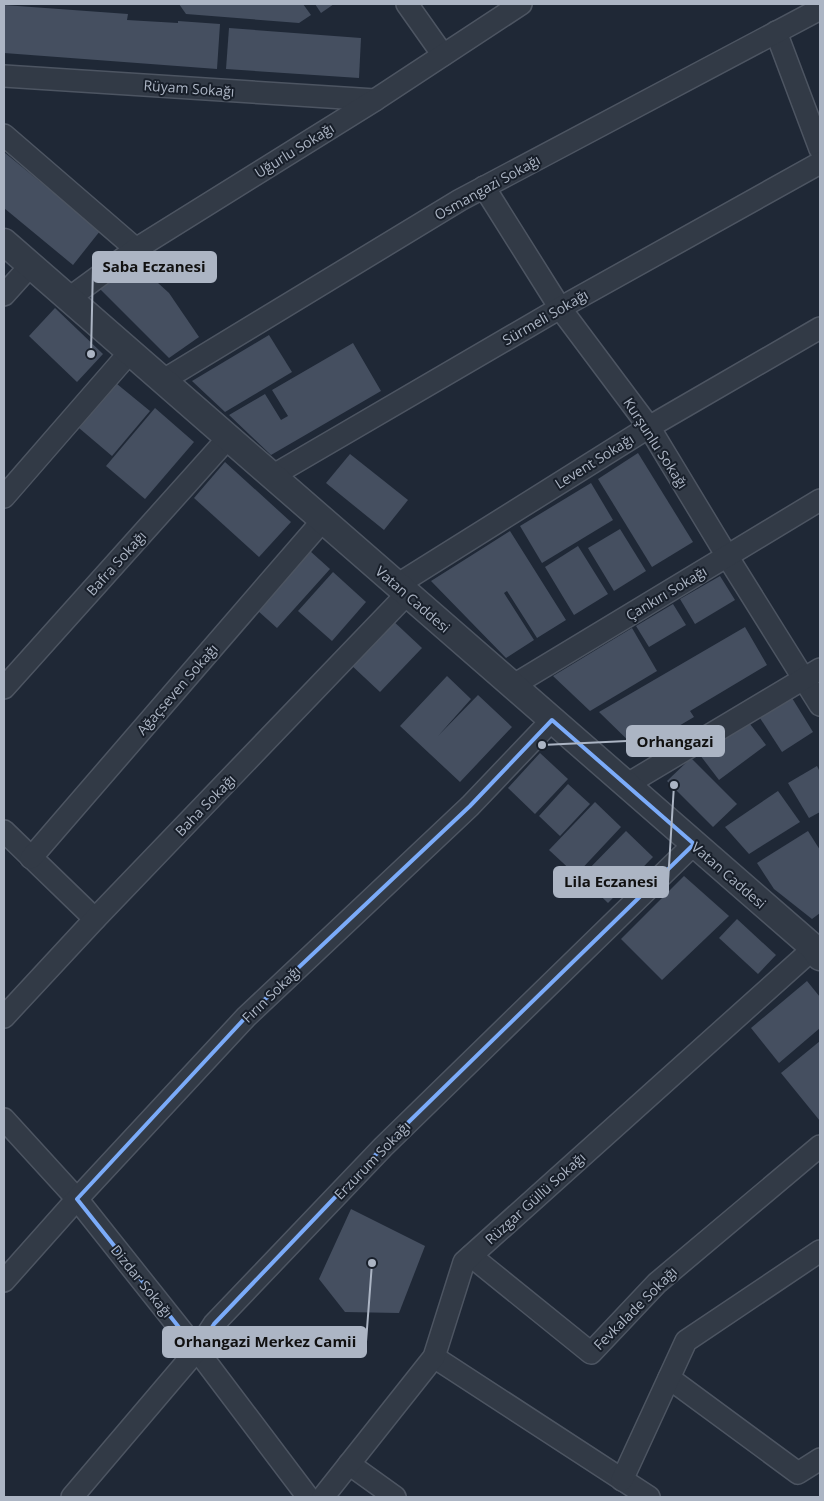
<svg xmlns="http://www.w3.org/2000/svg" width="824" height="1501" viewBox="0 0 824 1501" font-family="'Open Sans',sans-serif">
	<rect width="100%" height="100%" fill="#1f2836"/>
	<!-- building -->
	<g fill="#454f60">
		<path d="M179 4H303L311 15 299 23 186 14Z"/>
		<path d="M315 4H334L321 13Z"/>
		<path d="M4 5 128 14 127 20 178 23V21L220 24 217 69 4 53Z"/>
		<path d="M229 28 361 38 359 78 226 69Z"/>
		<path d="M4 152 100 231 73 265 4 208Z"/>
		<path d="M135 262 169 293 199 337 169 358 99 288Z"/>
		<path d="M55 308 103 354 77 382 29 336Z"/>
		<path d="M269 335 292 372 225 412 192 381Z"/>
		<path d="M353 343 381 391 271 455 229 415 265 394 281 420 288 416 272 390Z"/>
		<path d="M117 384 150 411 112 456 79 428Z"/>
		<path d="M155 408 194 442 145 499 106 466Z"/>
		<path d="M638 453 693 542 652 567 598 479Z"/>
		<path d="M350 454 408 500 384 530 326 483Z"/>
		<path d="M225 462 291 522 259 557 194 498Z"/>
		<path d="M591 483 613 520 542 563 520 526Z"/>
		<path d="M620 529 646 571 614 591 588 548Z"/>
		<path d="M510 531 566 620 537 638 507 591 504 593 534 640 506 658 431 581Z"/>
		<path d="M578 546 608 594 574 615 545 567Z"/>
		<path d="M310 551 330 569 277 628 257 610Z"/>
		<path d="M333 572 366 602 332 641 298 611Z"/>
		<path d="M720 576 735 600 695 624 680 599Z"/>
		<path d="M673 604 686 625 649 647 636 626Z"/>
		<path d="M390 618 422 648 380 692 349 663Z"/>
		<path d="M745 627 767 665 690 711 694 717 638 750 599 712Z"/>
		<path d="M632 628 657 671 590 711 553 676Z"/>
		<path d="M447 676 471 699 438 736 478 695 512 727 460 782 400 726Z"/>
		<path d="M792 698 813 732 782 752 760 718Z"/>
		<path d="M747 720 766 745 719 780 700 755Z"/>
		<path d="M540 753 568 779 535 814 508 788Z"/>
		<path d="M691 758 737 804 713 827 667 781Z"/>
		<path d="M817 766 820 772V812L809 818 788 783Z"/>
		<path d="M568 784 590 804 560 836 539 816Z"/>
		<path d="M778 791 800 822 749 854 725 827Z"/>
		<path d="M595 802 621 827 576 875 549 850Z"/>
		<path d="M626 831 653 857 608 903 581 877Z"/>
		<path d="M808 831 820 850V913L812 919 774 889 757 863Z"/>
		<path d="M684 876 729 916 662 980 621 939Z"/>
		<path d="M737 919 776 955 758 974 719 938Z"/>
		<path d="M807 981 820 997V1028L779 1063 751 1028Z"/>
		<path d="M820 1041V1121L781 1073Z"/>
		<path d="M351 1209 425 1246 399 1313 345 1312 319 1279Z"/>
	</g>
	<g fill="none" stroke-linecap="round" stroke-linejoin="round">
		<defs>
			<g id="minor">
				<path d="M407 4 443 55"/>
				<path d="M776 32 820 149"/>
				<path d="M4 76 375 100"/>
				<path d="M4 135 136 249"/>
				<path d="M484 187 560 308 649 427 727 556 820 705"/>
				<path d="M4 295 31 265"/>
				<path d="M68 299 136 249 375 100 521 4"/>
				<path d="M162 381 460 200 820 9"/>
				<path d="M272 476 560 308 820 163"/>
				<path d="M4 497 130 352"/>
				<path d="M397 585 649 427 820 328"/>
				<path d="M512 686 820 500"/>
				<path d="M4 688 228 438"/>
				<path d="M626 785 820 669"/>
				<path d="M4 831 95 919"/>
				<path d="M31 858 323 520"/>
				<path d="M4 1017 95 919 407 594"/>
				<path d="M4 1119 77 1199 197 1350 308 1497"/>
				<path d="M471 1256 591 1353 657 1283 820 1146"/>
				<path d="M4 1281 77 1199 246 1017 470 806 552 720"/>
				<path d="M434 1357 649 1497"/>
				<path d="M669 1378 798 1473 820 1459"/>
				<path d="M349 1464 395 1497"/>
				<path d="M622 1480 686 1341 820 1251"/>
				<path d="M72 1497 197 1350 214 1324 383 1147 694 844"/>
				<path d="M323 1497 434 1357 464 1262 814 948"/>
			</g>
			<path id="tertiary" d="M4 242 814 948 820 957"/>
		</defs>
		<!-- minor casing -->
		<use href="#minor" stroke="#4d5562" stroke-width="24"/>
		<!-- tertiary casing -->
		<use href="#tertiary" stroke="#4d5562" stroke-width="29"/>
		<!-- minor -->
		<use href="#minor" stroke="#323a46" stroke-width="21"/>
		<!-- tertiary -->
		<use href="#tertiary" stroke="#323a46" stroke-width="26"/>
	</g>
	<!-- marked area -->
	<path fill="none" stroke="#7babf9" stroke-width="4" stroke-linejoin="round" d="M552 720 694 844 383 1147 214 1324 197 1350 77 1199 246 1017 470 806Z"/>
	<g text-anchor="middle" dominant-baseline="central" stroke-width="4" stroke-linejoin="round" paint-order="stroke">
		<!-- street labels -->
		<g font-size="14" fill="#acb5c4" stroke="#181f2a">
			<text transform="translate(189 88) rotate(4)">Rüyam Sokağı</text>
			<text transform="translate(294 150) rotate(-32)">Uğurlu Sokağı</text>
			<text transform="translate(487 187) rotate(-29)">Osmangazi Sokağı</text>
			<text transform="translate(545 317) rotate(-30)">Sürmeli Sokağı</text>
			<text transform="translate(656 443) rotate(57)">Kurşunlu Sokağı</text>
			<text transform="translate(594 461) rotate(-32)">Levent Sokağı</text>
			<text transform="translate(116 563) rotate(-48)">Bafra Sokağı</text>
			<text transform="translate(666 593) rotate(-31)">Çankırı Sokağı</text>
			<text transform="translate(413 599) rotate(41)">Vatan Caddesi</text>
			<text transform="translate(177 689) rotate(-49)">Ağaçseven Sokağı</text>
			<text transform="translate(205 805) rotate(-46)">Baha Sokağı</text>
			<text transform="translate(729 875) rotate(41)">Vatan Caddesi</text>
			<text transform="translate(271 994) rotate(-44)">Fırın Sokağı</text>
			<text transform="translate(372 1160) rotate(-46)">Erzurum Sokağı</text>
			<text transform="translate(535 1198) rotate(-42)">Rüzgar Güllü Sokağı</text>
			<text transform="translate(142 1281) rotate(51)">Dizdar Sokağı</text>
			<text transform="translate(635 1308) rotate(-45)">Fevkalade Sokağı</text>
		</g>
	</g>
	<!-- callouts -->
	<path fill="none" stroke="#acb5c4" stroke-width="2" d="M91 354L93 267M542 745L627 741M674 785L668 882M372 1263L366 1342"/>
	<g fill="#acb5c4" stroke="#181f2a" stroke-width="2">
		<circle cx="91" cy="354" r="5"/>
		<circle cx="542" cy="745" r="5"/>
		<circle cx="674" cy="785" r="5"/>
		<circle cx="372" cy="1263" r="5"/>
	</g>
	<g fill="#acb5c4" stroke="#acb5c4" stroke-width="2">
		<rect x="93" y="252" width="123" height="30" rx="5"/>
		<rect x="627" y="726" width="97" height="30" rx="5"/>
		<rect x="554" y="867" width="114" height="30" rx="5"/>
		<rect x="163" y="1327" width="203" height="30" rx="5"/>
	</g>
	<g font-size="15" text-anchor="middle" font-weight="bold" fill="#111">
		<text x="154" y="272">Saba Eczanesi</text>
		<text x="675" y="747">Orhangazi</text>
		<text x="611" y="887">Lila Eczanesi</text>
		<text x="265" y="1347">Orhangazi Merkez Camii</text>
	</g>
	<!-- border -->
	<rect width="824" height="1501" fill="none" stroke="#acb5c4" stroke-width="10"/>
</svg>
